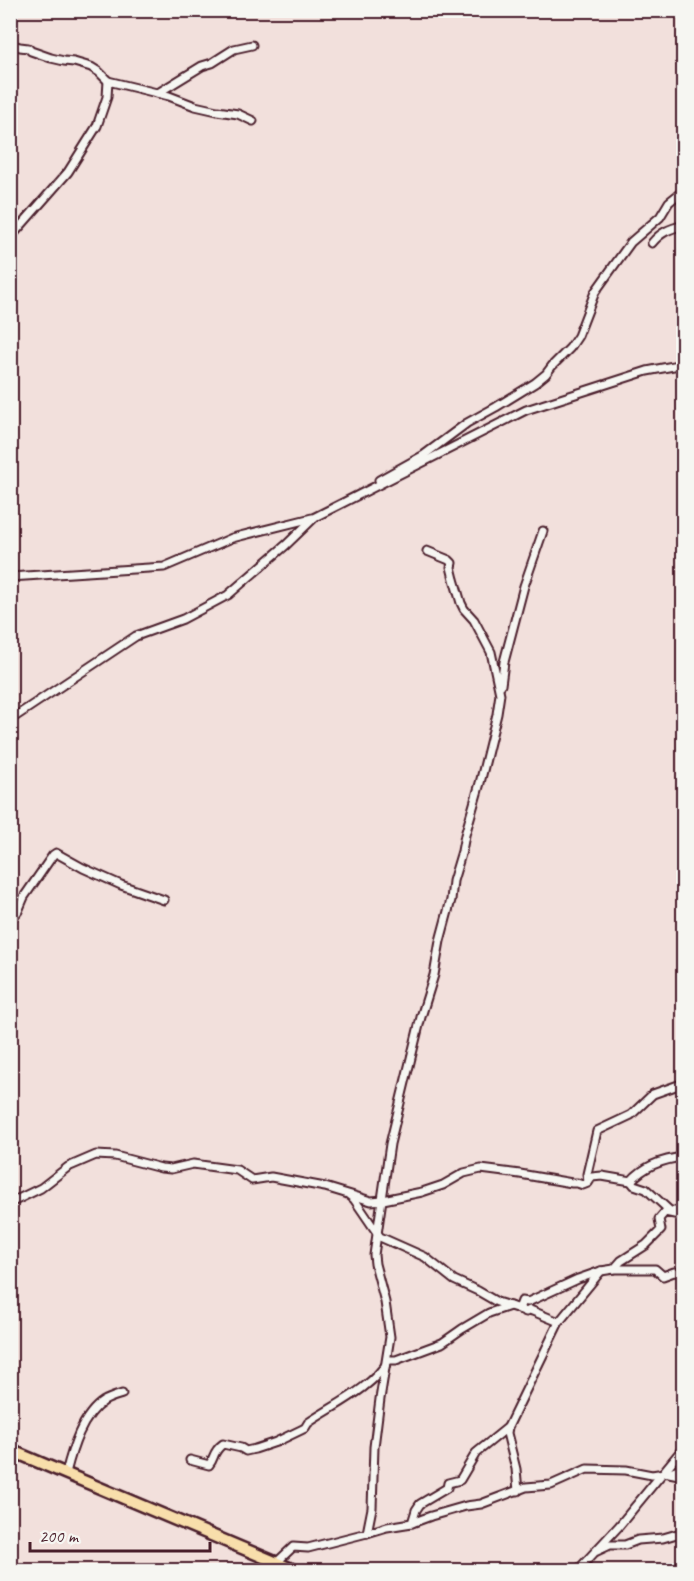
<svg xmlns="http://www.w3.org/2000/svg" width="694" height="1581" viewBox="0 0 694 1581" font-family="Caveat,sans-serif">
	<rect width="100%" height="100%" fill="#f2e0dc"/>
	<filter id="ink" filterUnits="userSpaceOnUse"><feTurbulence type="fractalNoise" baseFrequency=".0167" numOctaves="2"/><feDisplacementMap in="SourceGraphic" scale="12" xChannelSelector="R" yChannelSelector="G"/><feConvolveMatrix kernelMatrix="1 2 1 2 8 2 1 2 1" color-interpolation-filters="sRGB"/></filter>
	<g filter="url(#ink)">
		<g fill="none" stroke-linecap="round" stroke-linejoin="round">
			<defs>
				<g id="street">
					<path d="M10 44 20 47 28 48 31 51 51 58 64 61 74 62 91 67 99 72 108 81 169 96 195 106 217 111 238 114 253 121"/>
					<path d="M158 93 202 66 212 63 234 49 252 45"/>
					<path d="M10 238 68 172 97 126 107 97 108 81"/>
					<path d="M652 243C661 232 669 229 684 225"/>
					<path d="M379 480 424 455 467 423 496 407 535 383 546 374 552 366 570 348 578 336 595 292 623 253 631 242 660 217 669 202 684 190"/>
					<path d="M10 577 164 567 232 538 312 518"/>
					<path d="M501 685 504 662 524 586 543 531"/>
					<path d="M10 720 136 636 183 619 228 595 286 545 315 517 526 410 647 371 684 364"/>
					<path d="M10 921 18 911 24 897 53 855 56 853 83 868 121 885 164 900"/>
					<path d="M631 1181 634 1185 646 1189 670 1211H684"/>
					<path d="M588 1182 587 1174 597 1131 631 1115 653 1094 684 1083"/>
					<path d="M349 1195 354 1199 380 1237 425 1257 454 1280 478 1291 497 1302 510 1306"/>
					<path d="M10 1203 41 1188 68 1167 96 1155 115 1156 161 1168 171 1169 193 1164 237 1170 252 1180 271 1177 325 1187 371 1201 383 1200 422 1192 443 1185 464 1173 481 1169 520 1174 572 1183H577L583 1185 588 1183 592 1177 602 1176 631 1181C645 1165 664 1159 684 1157"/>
					<path d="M614 1269H655L663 1276 674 1272 684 1273"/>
					<path d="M519 1309 526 1312 530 1310 559 1322"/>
					<path d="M190 1460 209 1465C215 1458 212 1452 223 1444L241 1448 246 1451 255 1449 276 1442 301 1430 305 1428 308 1423C336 1404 371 1389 389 1360H396L442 1343 462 1329 489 1313 510 1306 519 1309 522 1301 528 1302 578 1279 601 1271 614 1269 621 1261 646 1245 661 1230 659 1219 665 1212 684 1216"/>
					<path d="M66 1473C72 1449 82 1415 104 1401 109 1398 116 1396 122 1394"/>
					<path d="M669 1473 684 1476"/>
					<path d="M518 1491 516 1469 507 1433 508 1427 559 1322 601 1271"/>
					<path d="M412 1523 416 1510 420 1504 447 1488 448 1483 460 1480 476 1453 507 1428"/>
					<path d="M367 1533 387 1527 412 1523 431 1516 466 1506 481 1504 526 1487 551 1485 587 1469 626 1470 652 1475 670 1472 684 1467"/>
					<path d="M597 1551 610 1545H625L638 1540 663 1538 684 1532"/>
					<path d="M276 1563 293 1547 308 1548 367 1533 372 1508 374 1447 380 1399 390 1337 385 1302 375 1264 374 1255 390 1144 421 1017 434 975 440 941 451 900 453 881 462 851 465 835 480 783 497 714 500 694 491 652 474 620 464 609 461 603 454 579 451 567 452 563 449 560 427 551"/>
					<path d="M578 1570 619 1526 684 1447"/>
				</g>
				<path id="primary" d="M10 1450 294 1570"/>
			</defs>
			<!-- street casing -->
			<use href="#street" stroke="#4a1f2b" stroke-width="11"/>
			<!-- primary casing -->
			<use href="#primary" stroke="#4a1f2b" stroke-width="15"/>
			<!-- street -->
			<use href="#street" stroke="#f6f6f2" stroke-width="7"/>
			<!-- primary -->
			<use href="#primary" stroke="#f8deab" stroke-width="10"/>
		</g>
	</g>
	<!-- margin -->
	<rect width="694" height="1581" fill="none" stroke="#f6f6f2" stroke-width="36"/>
	<rect x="18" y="18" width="658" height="1545" fill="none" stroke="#4a1f2b" stroke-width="2" filter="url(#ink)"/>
	<!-- scale -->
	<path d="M30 1542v9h180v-9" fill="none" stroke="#4a1f2b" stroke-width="3"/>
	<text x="39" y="1542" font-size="18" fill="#4a1f2b" stroke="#f6f6f2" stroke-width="4.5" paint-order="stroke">200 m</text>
</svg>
